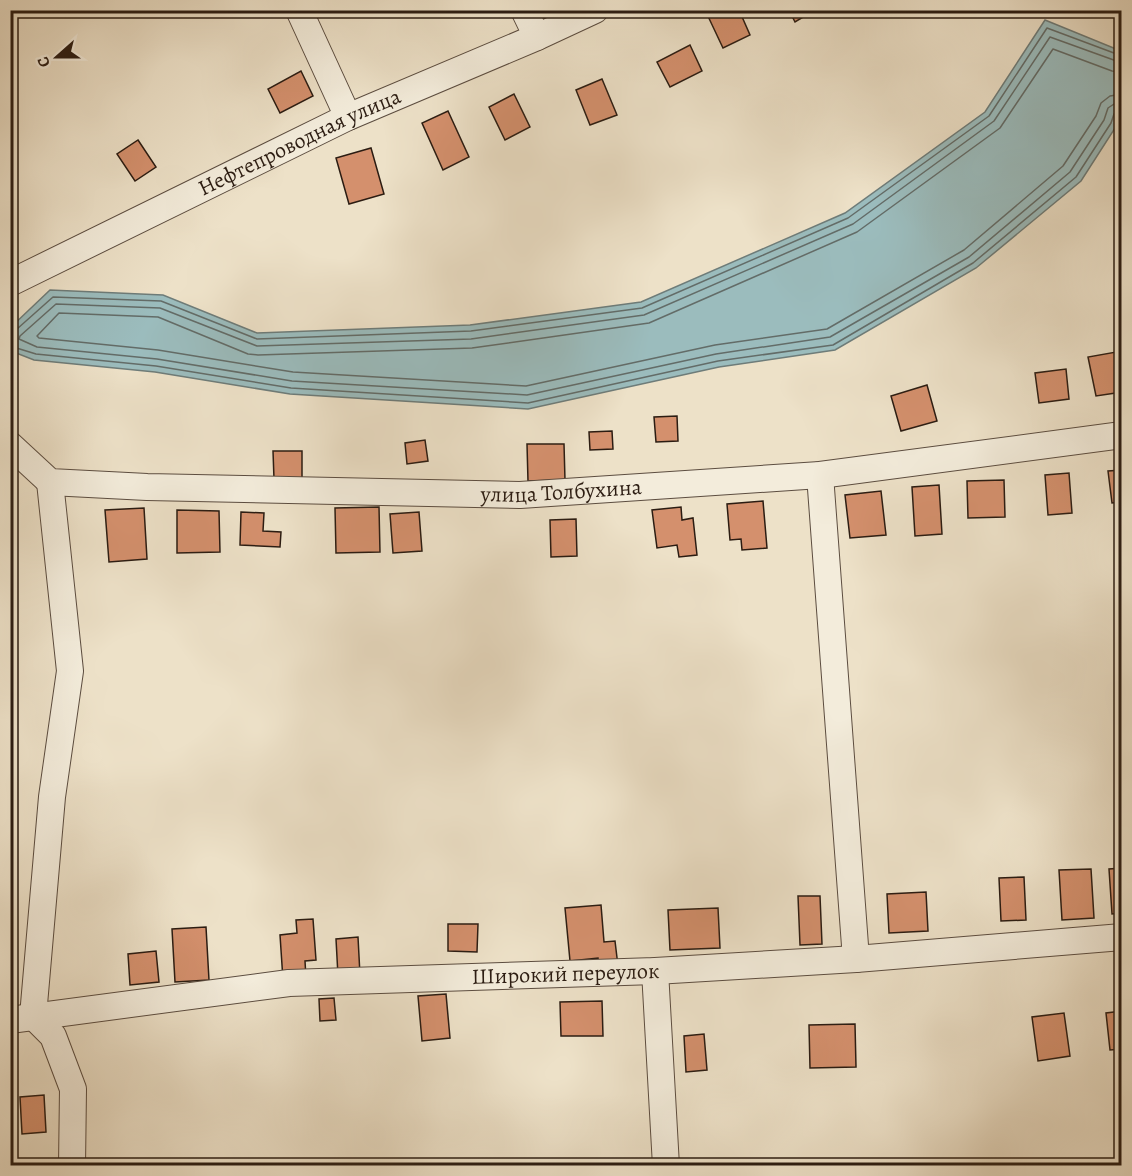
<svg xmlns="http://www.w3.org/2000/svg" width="1132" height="1176" viewBox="0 0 1132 1176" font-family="Alegreya,serif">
	<rect width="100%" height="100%" fill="#ede1c8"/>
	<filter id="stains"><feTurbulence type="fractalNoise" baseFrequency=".00333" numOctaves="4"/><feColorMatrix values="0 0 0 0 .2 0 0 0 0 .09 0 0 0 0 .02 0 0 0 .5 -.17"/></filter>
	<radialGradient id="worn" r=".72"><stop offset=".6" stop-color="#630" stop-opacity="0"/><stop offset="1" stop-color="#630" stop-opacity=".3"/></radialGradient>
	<!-- water -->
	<path fill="#9bbcbd" stroke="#6e7c79" stroke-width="1.5" d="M1045 20 1121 51V104L1117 125 1081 181 976 268 835 350 719 367 528 409 290 394 155 372 34 360 11 351V327L50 290 163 295 257 333 470 325 641 302 845 213 985 112Z"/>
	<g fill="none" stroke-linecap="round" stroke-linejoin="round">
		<!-- shore -->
		<g stroke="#636c68" stroke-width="1.5">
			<path d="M1122 63 1050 37 994 121 853 224 644 315 471 339 257 346 160 308 56 304 20 336 19 339 37 347 157 359 292 381 527 395 716 354 830 337 969 257 1070 172 1104 120 1108 108 1114 104 1122 103"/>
			<path d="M1122 72 1112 71 1053 49 1000 128 857 232 649 323 472 348 258 355 248 354 158 317 59 313 37 336 39 338 158 350 293 372 526 386 715 345 827 329 964 250 1063 166 1096 116 1101 103 1110 96 1122 94"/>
			<path d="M10 331 17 329 53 297 161 301 257 339 471 331 642 308 848 218 989 116 1047 28 1122 56"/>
			<path d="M10 346 36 354 156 366 291 388 528 403 718 361 833 345 973 263 1076 177 1111 123 1114 114 1122 110"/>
		</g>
	</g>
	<!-- building -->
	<g fill="#d4906d" stroke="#2b1c12" stroke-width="1.5">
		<path d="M708 10H739L750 35 723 48 706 12Z"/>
		<path d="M789 10H815L795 22Z"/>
		<path d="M690 45 702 71 670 87 657 62Z"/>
		<path d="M301 71 313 96 280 113 268 89Z"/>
		<path d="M602 79 617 115 590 125 576 90Z"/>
		<path d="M514 94 530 127 505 140 489 107Z"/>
		<path d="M448 111 469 157 443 170 422 123Z"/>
		<path d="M138 140 156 167 135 181 117 154Z"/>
		<path d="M371 148 384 194 349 204 336 158Z"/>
		<path d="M1116 352 1122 392 1096 396 1088 357Z"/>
		<path d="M1066 369 1069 399 1039 403 1035 373Z"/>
		<path d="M927 385 937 421 901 431 891 396Z"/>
		<path d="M677 416 678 441 656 442 654 417Z"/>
		<path d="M612 431 613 449 590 450 589 432Z"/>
		<path d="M425 440 428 461 407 464 405 443Z"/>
		<path d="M527 444H564L565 480 528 481Z"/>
		<path d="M273 451H302V479H274Z"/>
		<path d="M1122 470V502L1112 503 1108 471Z"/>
		<path d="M1069 473 1072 513 1048 515 1045 475Z"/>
		<path d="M1004 480 1005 517 968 518 967 481Z"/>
		<path d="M939 485 942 534 915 536 912 487Z"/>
		<path d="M881 491 886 535 850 538 845 495Z"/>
		<path d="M763 501 767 548 742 550 741 539 730 540 727 504Z"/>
		<path d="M379 507 380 552 336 553 335 508Z"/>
		<path d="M681 507 682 520 693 518 697 555 679 557 677 545 657 548 652 510Z"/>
		<path d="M144 508 147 559 109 562 105 510Z"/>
		<path d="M177 510 219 511 220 552 177 553Z"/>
		<path d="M241 512 264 513 263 531 281 532 280 547 240 545Z"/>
		<path d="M419 512 422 551 393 553 390 514Z"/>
		<path d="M576 519 577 556 551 557 550 520Z"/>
		<path d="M1122 868V913L1112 914 1109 869Z"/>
		<path d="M1091 869 1094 918 1062 920 1059 870Z"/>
		<path d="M1024 877 1026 920 1001 921 999 878Z"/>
		<path d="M926 892 928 931 889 933 887 894Z"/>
		<path d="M798 896H820L822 944 800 945Z"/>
		<path d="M601 905 604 942 615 941 618 966 599 968 598 958 570 961 565 908Z"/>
		<path d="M718 908 720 948 670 950 668 910Z"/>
		<path d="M313 919 316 960 305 961 306 978 283 980 280 935 297 933 296 920Z"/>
		<path d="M448 924H478L477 952 448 951Z"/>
		<path d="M206 927 209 980 175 982 172 929Z"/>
		<path d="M358 937 360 975 338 976 336 939Z"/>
		<path d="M156 951 159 982 130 985 128 954Z"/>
		<path d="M446 994 450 1038 422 1041 418 996Z"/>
		<path d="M334 998 336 1020 320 1021 319 999Z"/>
		<path d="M602 1001 603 1036H561L560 1002Z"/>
		<path d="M1122 1011V1049L1110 1050 1106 1013Z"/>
		<path d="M1064 1013 1070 1056 1038 1061 1032 1017Z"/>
		<path d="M855 1024 856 1067 810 1068 809 1025Z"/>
		<path d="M704 1034 707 1070 686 1072 684 1036Z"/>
		<path d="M44 1095 46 1132 22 1134 20 1097Z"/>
	</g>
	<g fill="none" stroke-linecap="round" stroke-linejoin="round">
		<defs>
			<g id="minor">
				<path d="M299 10 348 117"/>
				<path d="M524 10 537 37"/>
				<path id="s1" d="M10 283 348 117 537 37 595 10"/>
				<path id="s2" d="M10 445 50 482 147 487 520 495 820 475 1122 435"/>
				<path d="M820 475 856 959"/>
				<path d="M50 482 70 671 52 797 33 1016 53 1036 73 1089 72 1166"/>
				<path d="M655 971 666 1166"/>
				<path id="s3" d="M10 1020 289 983 655 971 856 959 1122 937"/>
			</g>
		</defs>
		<!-- minor casing -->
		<use href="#minor" stroke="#5c4d40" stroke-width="28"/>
		<!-- minor -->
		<use href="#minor" stroke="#f3ecdb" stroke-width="26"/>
	</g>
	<g text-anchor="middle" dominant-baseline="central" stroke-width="4.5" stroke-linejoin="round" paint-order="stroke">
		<!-- street labels -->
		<g font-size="22" fill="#2b1c12" stroke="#f3ecdb">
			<text stroke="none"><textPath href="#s1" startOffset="322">Нефтепроводная улица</textPath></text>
			<text stroke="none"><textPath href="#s2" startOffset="566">улица Толбухина</textPath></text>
			<text stroke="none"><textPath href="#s3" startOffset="558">Широкий переулок</textPath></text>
		</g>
	</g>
	<!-- margin -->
	<rect width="1132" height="1176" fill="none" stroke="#ede1c8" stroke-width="36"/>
	<rect x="12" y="12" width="1108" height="1152" fill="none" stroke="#2b1c12" stroke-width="3"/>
	<rect x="18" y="18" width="1096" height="1140" fill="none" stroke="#2b1c12" stroke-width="1.5"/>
	<!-- north arrow -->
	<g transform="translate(57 57) rotate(249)" stroke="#f3ecdb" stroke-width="4.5" paint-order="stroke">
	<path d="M0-4.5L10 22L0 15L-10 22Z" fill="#2b1c12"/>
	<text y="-9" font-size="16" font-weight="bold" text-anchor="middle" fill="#2b1c12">С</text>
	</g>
	<rect width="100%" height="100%" filter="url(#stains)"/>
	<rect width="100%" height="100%" fill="url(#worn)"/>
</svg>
